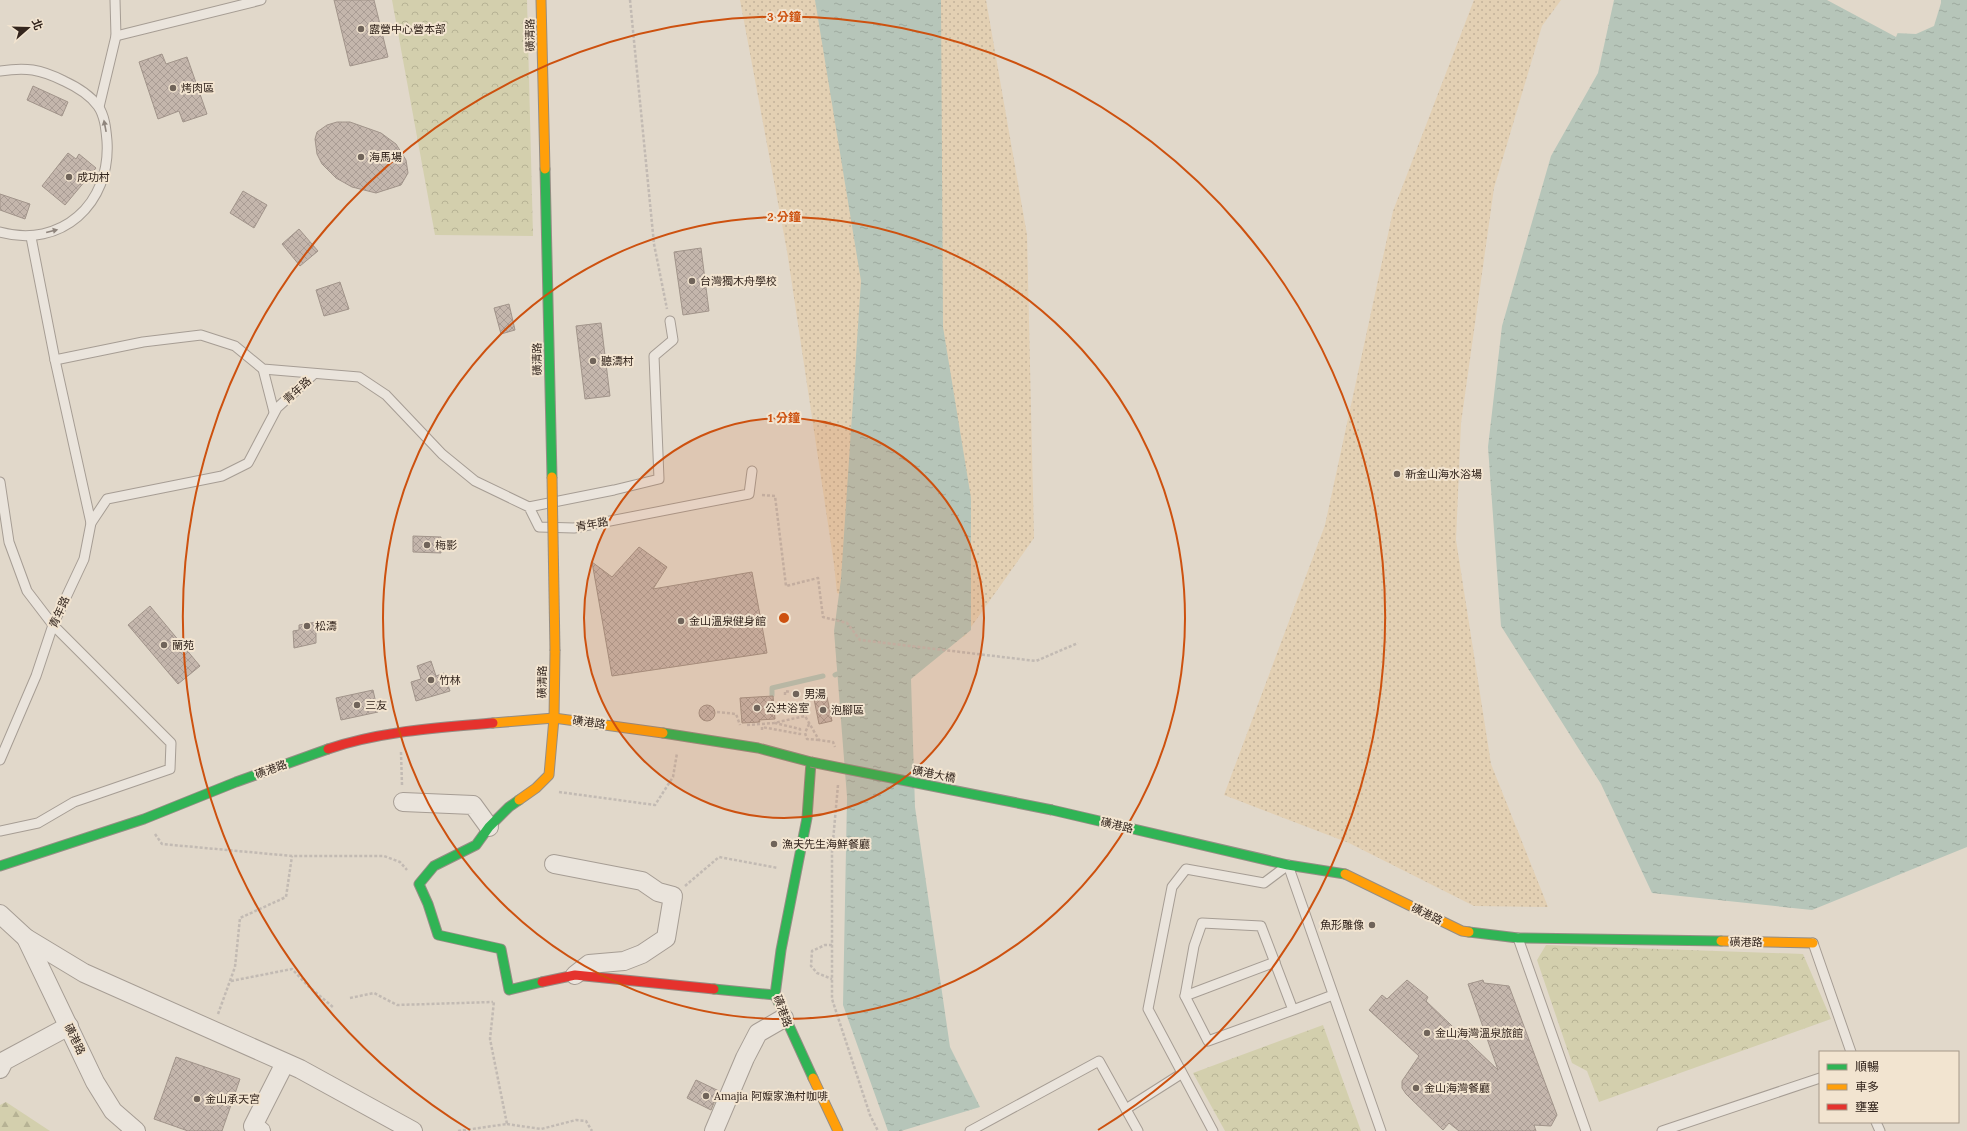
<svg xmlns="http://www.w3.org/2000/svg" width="1967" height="1131" viewBox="0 0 1967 1131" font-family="Lora,'Noto Sans TC',serif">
	<defs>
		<pattern id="forest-firs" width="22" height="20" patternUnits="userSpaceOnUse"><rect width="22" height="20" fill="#d3cfad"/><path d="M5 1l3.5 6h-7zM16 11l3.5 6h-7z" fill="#b6b294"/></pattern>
		<pattern id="sand-dots" width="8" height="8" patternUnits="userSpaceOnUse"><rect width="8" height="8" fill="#e3d0b3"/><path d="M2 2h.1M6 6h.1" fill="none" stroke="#c3b29a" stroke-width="1.8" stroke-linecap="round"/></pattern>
		<pattern id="park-crowns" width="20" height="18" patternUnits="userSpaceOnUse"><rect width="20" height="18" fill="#d3cfad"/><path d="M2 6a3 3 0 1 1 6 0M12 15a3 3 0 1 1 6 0" fill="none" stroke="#b6b294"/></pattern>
		<pattern id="water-ripples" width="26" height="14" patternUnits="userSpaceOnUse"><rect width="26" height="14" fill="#b6c5b9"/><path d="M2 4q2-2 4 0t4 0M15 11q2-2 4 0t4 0" fill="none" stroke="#9da99f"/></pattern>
		<pattern id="building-cross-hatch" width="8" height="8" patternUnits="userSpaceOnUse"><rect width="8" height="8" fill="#c4b6ac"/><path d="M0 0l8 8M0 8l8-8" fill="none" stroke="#a99c94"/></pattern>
	</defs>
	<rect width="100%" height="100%" fill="#e1d8ca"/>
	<!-- forest -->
	<path fill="url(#forest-firs)" d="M6 1102 50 1131H0V1105Z"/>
	<!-- sand -->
	<g fill="url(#sand-dots)">
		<path d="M740 0H986L1027 235 1034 538 964 637 837 593 834 564 787 251Z"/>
		<path d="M1474 0H1561L1542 26 1494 188 1461 423 1456 540 1491 764 1548 907 1474 906 1349 843 1224 795 1325 525 1393 211Z"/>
	</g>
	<!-- park -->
	<g fill="url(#park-crowns)">
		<path d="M392 0H527L533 236 435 235Z"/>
		<path d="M1546 945 1803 954 1831 1019 1599 1102 1587 1071 1572 1063 1537 960Z"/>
		<path d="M1323 1025 1361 1131H1225L1193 1073Z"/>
	</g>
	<!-- water -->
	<g fill="url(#water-ripples)">
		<path d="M815 0H941L943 327 971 498V630L911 679 915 807 950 1047 980 1107 901 1131H888L843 1005 847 797 834 631 841 579 861 281Z"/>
		<path d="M1614 0H1827L1896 37 1911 0H1967V847L1812 910 1652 893 1601 784 1501 626 1488 447 1502 326 1551 156 1598 73Z"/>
	</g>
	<!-- pier -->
	<path fill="#e1d8ca" d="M1909 0H1941V3L1934 26 1916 34 1895 33Z"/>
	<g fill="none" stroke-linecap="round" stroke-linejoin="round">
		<!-- stream -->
		<g stroke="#b6c5b9" stroke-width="5">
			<path d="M835 675 837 674"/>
			<path d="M772 695V688L823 676"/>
		</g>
	</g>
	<!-- building -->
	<g fill="url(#building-cross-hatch)" stroke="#a1948a">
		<path d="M334 0H374L388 57 350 66Z"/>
		<path d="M162 54 166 64 187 57 207 114 183 122 179 111 158 119 139 62Z"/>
		<path d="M33 86 68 102 62 116 27 100Z"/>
		<path d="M337 122H350L381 133 396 144 406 160 408 173 401 185 376 193 352 187 336 178 322 164 317 154 315 139 317 132 327 125Z"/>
		<path d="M68 153 76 159 79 154 96 168 65 205 42 186Z"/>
		<path d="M243 191 267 205 254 228 230 213Z"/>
		<path d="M0 194 30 204 25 219 0 210Z"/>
		<path d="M299 229 318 251 300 266 282 244Z"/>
		<path d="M701 248 709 311 683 315 674 252Z"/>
		<path d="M340 282 349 309 324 316 316 290Z"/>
		<path d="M509 304 515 330 501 334 494 308Z"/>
		<path d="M601 323 610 396 585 399 576 326Z"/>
		<path d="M413 536 441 537V553L413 552Z"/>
		<path d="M639 547 667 567 653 589 752 572 767 653 612 676 592 562 612 577Z"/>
		<path d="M150 606 200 666 178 684 128 625Z"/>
		<path d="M316 622V643L294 648 293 631 299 630V625Z"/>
		<path d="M431 661 436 676 444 673 450 691 416 701 411 682 421 679 417 666Z"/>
		<path d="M373 690 378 712 341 720 336 698Z"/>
		<path d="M773 696 775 719 759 720 760 722 742 723 740 698Z"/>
		<path d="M827 697 832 721 819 724 814 699Z"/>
		<circle cx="707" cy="713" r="8"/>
		<path d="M1407 980 1428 997 1426 1001 1498 1070 1468 984 1483 980 1484 983 1509 986 1557 1115 1551 1126 1534 1125 1536 1131H1459L1449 1123 1443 1130 1406 1094 1402 1088V1081L1419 1056 1369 1010 1382 995 1387 999Z"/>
		<path d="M176 1057 240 1079 222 1131H188L154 1119Z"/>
		<path d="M696 1080 719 1091 711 1110 687 1098Z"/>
	</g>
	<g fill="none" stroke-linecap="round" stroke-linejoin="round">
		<defs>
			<g id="lane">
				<path d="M116 36 261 0"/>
				<path d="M0 71C26 67 40 69 64 81 77 87 90 95 98 106 105 116 106 130 107 141 111 204 61 249 0 232"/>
				<path d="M99 107 116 36 115 0"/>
				<path d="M31 237 55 360 91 523"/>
				<path d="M55 360 143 342 201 335 235 346 263 369 359 377 386 395 442 454 475 481 529 507 539 527 574 528 749 494 752 471"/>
				<path d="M263 369 274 412"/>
				<path d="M0 482 9 542 27 591 53 625 171 743 170 769 74 802 38 823 0 831"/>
				<path d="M529 507 614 490 659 479 654 356 673 340 670 321"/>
				<path d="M0 760 36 676 53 625 84 559 91 523 107 499 222 476 248 463 277 408 314 374"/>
				<path d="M1518 938 1586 1131"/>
				<path d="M1813 943 1851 1052"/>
				<path d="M1185 996 1275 962"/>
				<path d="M1293 1010 1208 1041 1185 996 1194 946 1202 923 1261 926 1293 1010 1333 995"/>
				<path d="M1126 1109 1181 1074"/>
				<path d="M1876 1122 1880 1131"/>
				<path d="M970 1131 1099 1061 1138 1131"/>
				<path d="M1213 1131 1148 1009 1172 887 1186 869 1264 883 1288 865 1381 1131"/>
				<path d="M1662 1131 1820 1078"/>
			</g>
			<g id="street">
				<path d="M403 802 473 805 489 827"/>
				<path d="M554 864 642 881 658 892 673 896 666 938 642 954 624 961 589 964 575 975"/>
				<path d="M0 914 26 938 84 973 300 1069 413 1131"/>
				<path d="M26 938 95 1082 113 1111 136 1131"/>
				<path d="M0 1069 4 1061 69 1026"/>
				<path d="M261 1131 253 1126 285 1063"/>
				<path d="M714 1131 745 1058 758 1033 784 1018"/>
			</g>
			<g id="fast">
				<path d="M545 169 552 477"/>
				<path d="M663 733 758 748 811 762 807 818 781 950 775 995 813 1078"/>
				<path d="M519 800 509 807 489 827 476 845 434 866 419 884 428 904 438 935 501 949 509 990 542 982"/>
				<path d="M1052 810 1288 865 1345 874"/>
				<path d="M0 866 144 819 236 782 328 749"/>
				<path d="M1469 932 1518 938 1721 941"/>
				<path d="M714 989 775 995"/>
			</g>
			<g id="slow">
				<path d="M541 0 545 169"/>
				<path d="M493 723 554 718 663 733"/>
				<path d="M519 800 536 788 549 775 554 718 555 651"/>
				<path d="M1345 874 1462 931 1469 932"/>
				<path d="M1721 941 1813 943"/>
				<path d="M813 1078 838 1131"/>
			</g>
			<g id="jam">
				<path d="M328 749C380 731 438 728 493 723"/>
				<path d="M542 982 575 975 714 989"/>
			</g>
		</defs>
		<!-- lane casing -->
		<use href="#lane" stroke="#a69d94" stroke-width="11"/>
		<!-- street casing -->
		<use href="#street" stroke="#a69d94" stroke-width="20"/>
		<!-- fast casing -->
		<use href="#fast" stroke="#958d84" stroke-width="11"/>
		<!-- slow casing -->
		<use href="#slow" stroke="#958d84" stroke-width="11"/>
		<!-- jam casing -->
		<use href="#jam" stroke="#958d84" stroke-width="11"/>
		<!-- path -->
		<g stroke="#c2bab3" stroke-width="2.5" stroke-dasharray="3 2" stroke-linecap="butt">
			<path d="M630 0 654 244 667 309"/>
			<path d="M762 495 775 496 786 586 818 578 823 617 847 623 860 640 1036 661 1078 643"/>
			<path d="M785 695V691L790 692"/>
			<path d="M717 712 736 714 740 725"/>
			<path d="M809 724 805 733 807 739 818 740"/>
			<path d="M747 725 774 723 805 716 819 740 833 742 835 747"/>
			<path d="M762 730V727L800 734V729L775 723"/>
			<path d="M401 752 402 785"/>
			<path d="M838 785 832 852V999L870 1115 878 1131"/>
			<path d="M559 792 655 805 673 777 677 753"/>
			<path d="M155 834 162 844 292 856H384L400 862 407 870"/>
			<path d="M685 886 719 857 778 868"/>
			<path d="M832 945H825L812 951 811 966 817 973 832 979"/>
			<path d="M231 981 292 969 307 985 334 1008"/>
			<path d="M350 998 374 993 397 1005 493 1002"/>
			<path d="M218 1014 235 967 240 918 286 897 292 856"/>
			<path d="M507 1124 541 1129 576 1120 586 1121 592 1131"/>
			<path d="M458 1131 507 1124 490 1039 494 1001"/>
		</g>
		<!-- lane -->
		<use href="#lane" stroke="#eae4dc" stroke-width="9"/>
		<!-- street -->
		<use href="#street" stroke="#eae4dc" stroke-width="18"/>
		<!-- fast -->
		<use href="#fast" stroke="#30b455" stroke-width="9"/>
		<!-- slow -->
		<use href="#slow" stroke="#ff9f0a" stroke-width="9"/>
		<!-- jam -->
		<use href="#jam" stroke="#e5322d" stroke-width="9"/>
		<defs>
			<path id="fast-bridge" d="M811 762 1052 810"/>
			<path id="slow-bridge" d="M552 477 555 651"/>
		</defs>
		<!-- fast-bridge casing -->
		<use href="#fast-bridge" stroke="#958d84" stroke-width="11" stroke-linecap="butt"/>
		<!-- slow-bridge casing -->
		<use href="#slow-bridge" stroke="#958d84" stroke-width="11" stroke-linecap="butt"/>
		<!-- fast-bridge -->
		<use href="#fast-bridge" stroke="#30b455" stroke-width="9"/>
		<!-- slow-bridge -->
		<use href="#slow-bridge" stroke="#ff9f0a" stroke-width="9"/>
	</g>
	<!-- one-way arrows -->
	<defs><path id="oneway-solid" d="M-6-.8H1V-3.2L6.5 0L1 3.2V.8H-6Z"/></defs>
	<g fill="#8e847c">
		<use href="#oneway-solid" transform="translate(105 126) rotate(-101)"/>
		<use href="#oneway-solid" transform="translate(52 231) rotate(-14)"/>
	</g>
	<!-- distance rings -->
	<circle cx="784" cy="618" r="200" fill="#cd510f" fill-opacity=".12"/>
	<g fill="none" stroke="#cd510f" stroke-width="2">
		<circle cx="784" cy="618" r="200"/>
		<circle cx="784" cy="618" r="401"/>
		<path d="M470 1130A601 601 0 1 1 1098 1130"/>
	</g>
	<!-- markers -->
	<g fill="#70645a" stroke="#f2e4d0" stroke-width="1.5">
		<circle cx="361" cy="29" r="4"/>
		<circle cx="173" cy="88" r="4"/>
		<circle cx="361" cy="157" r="4"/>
		<circle cx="69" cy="177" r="4"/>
		<circle cx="692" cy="281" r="4"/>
		<circle cx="593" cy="361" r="4"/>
		<circle cx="1397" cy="474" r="4"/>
		<circle cx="427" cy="545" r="4"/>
		<circle cx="681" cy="621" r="4"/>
		<circle cx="307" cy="626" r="4"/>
		<circle cx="164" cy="645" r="4"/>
		<circle cx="431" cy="680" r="4"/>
		<circle cx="796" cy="694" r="4"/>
		<circle cx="357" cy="705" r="4"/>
		<circle cx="757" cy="708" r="4"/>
		<circle cx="823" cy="710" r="4"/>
		<circle cx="774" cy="844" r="4"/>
		<circle cx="1372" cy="925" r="4"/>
		<circle cx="1427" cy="1033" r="4"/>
		<circle cx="1416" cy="1088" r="4"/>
		<circle cx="706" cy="1096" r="4"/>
		<circle cx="197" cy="1099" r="4"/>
	</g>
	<g text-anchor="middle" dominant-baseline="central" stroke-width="4" stroke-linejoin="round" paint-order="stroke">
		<!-- poi labels -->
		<g font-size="11" fill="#33251d" stroke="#f2e4d0" text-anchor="start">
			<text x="369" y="29">露營中心營本部</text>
			<text x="181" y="88">烤肉區</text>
			<text x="369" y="157">海馬場</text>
			<text x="77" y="177">成功村</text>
			<text x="700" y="281">台灣獨木舟學校</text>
			<text x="601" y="361">聽濤村</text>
			<text x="1405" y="474">新金山海水浴場</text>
			<text x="435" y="545">梅影</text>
			<text x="689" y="621">金山溫泉健身館</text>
			<text x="315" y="626">松濤</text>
			<text x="172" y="645">蘭苑</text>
			<text x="439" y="680">竹林</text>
			<text x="804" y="694">男湯</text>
			<text x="365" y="705">三友</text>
			<text x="765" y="708">公共浴室</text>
			<text x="831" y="710">泡腳區</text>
			<text x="782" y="844">漁夫先生海鮮餐廳</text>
			<text x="1364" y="925" text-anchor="end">魚形雕像</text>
			<text x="1435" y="1033">金山海灣溫泉旅館</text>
			<text x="1424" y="1088">金山海灣餐廳</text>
			<text x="714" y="1096">Amajia 阿嬤家漁村咖啡</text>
			<text x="205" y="1099">金山承天宮</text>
		</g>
		<!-- street labels -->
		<g font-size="11" fill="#33251d" stroke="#f2e4d0">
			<text transform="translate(530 35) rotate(-91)">磺清路</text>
			<text transform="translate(537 359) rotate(-91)">磺清路</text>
			<text transform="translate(297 390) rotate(-42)">青年路</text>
			<text transform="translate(592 524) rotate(-10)">青年路</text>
			<text transform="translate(59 612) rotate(-66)">青年路</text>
			<text transform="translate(542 682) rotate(-89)">磺清路</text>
			<text transform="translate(589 722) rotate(8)">磺港路</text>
			<text transform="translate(271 769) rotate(-20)">磺港路</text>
			<text transform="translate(934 774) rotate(11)">磺港大橋</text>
			<text transform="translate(1117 825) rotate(13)">磺港路</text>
			<text transform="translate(1427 914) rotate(26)">磺港路</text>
			<text transform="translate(1746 942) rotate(1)">磺港路</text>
			<text transform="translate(783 1011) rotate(70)">磺港路</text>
			<text transform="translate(75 1039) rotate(64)">磺港路</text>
		</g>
	</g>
	<circle cx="784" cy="618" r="6" fill="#cd510f" stroke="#f2e4d0" stroke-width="2"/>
	<g font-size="12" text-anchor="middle" font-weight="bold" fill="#cd510f" stroke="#f2e4d0" stroke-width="4" stroke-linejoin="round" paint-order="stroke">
		<text x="784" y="21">3 分鐘</text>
		<text x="784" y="221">2 分鐘</text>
		<text x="784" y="422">1 分鐘</text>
	</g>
	<!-- legend -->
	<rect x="1819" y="1051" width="140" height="72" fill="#f2e4d0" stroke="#a69888"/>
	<rect x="1827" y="1064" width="20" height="6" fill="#30b455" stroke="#a69888"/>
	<text x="1855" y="1071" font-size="12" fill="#33251d">順暢</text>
	<rect x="1827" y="1084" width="20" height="6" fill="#ff9f0a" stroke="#a69888"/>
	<text x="1855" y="1091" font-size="12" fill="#33251d">車多</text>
	<rect x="1827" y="1104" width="20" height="6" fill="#e5322d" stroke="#a69888"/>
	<text x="1855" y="1111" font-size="12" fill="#33251d">壅塞</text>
	<!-- north arrow -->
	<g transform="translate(28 28) rotate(70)" stroke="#f2e4d0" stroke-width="3" paint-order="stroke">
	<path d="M0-3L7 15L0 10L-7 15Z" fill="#33251d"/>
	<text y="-6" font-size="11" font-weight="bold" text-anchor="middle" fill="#33251d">北</text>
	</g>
</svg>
